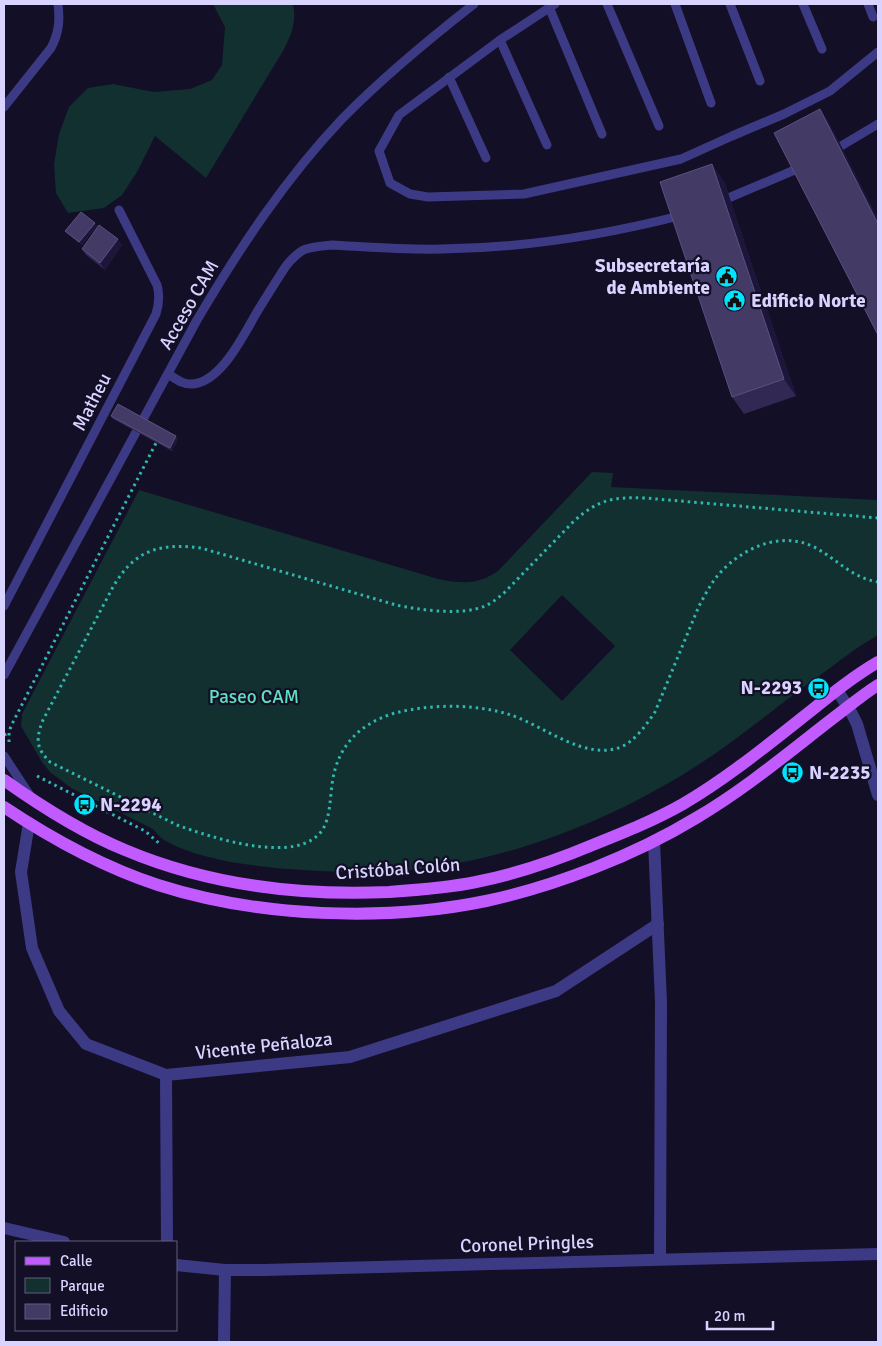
<svg xmlns="http://www.w3.org/2000/svg" width="882" height="1346" viewBox="0 0 882 1346" font-family="Signika,sans-serif">
	<rect width="100%" height="100%" fill="#130f26"/>
	<!-- green -->
	<g fill="#12302f" fill-rule="evenodd">
		<path d="M213 4H293C297 21 291 36 283 51L206 178 155 136 137 172 122 195 104 208 68 213 56 193 54 164 59 134 69 107 88 88 113 84 154 92 190 89 212 80 222 65 225 27Z"/>
		<path d="M592 472 613 473 611 487 878 500V635C857 647 838 662 819 676 783 702 749 730 713 755 625 815 518 859 412 870 371 874 329 872 288 869 251 866 196 859 164 840 159 837 156 832 153 829L71 788 50 772 42 762 21 726 22 714 139 490 438 579C462 584 479 585 499 570ZM562 595 615 646 562 701 510 650Z"/>
	</g>
	<g fill="none" stroke-linecap="round" stroke-linejoin="round">
		<!-- path -->
		<g stroke="#2fb8b0" stroke-width="3" stroke-dasharray="2.5 4" stroke-linecap="butt">
			<path d="M878 518 645 498C613 497 599 499 574 521L504 593C498 598 492 603 485 606 461 616 420 610 396 605L201 548C178 545 152 545 134 561 126 567 120 576 114 585L42 722C36 740 36 748 50 762L177 825C210 837 299 867 323 829 330 817 330 799 332 785 337 741 367 717 409 710 443 704 479 705 511 715 544 726 585 761 621 747 635 741 646 725 655 712L699 606C705 595 711 583 719 574 741 549 779 531 812 546 835 557 851 578 878 582"/>
			<path d="M4 735 9 733"/>
			<path d="M9 742V733L11 726 156 443"/>
			<path d="M37 776 145 831 160 844"/>
		</g>
		<!-- service -->
		<g stroke="#3d3a85" stroke-width="9">
			<path d="M555 4 500 40 399 115 379 151 390 183 410 194 428 197 524 194 681 159 732 136 784 114 830 91 878 52"/>
			<path d="M607 4 659 126"/>
			<path d="M675 4 711 103"/>
			<path d="M730 4 760 81"/>
			<path d="M803 4 822 49"/>
			<path d="M868 4 873 17"/>
			<path d="M549 7 602 134"/>
			<path d="M500 40 547 145"/>
			<path d="M449 77 486 158"/>
			<path d="M4 107 51 48C59 33 60 20 58 4"/>
			<path d="M831 152 878 124"/>
			<path d="M719 202 804 166"/>
			<path d="M168 374C176 379 183 385 193 384 222 381 244 334 257 312 267 296 276 281 286 266 301 247 308 247 332 245 369 247 406 250 442 249 524 248 605 235 683 215"/>
			<path d="M4 606 156 314C159 304 160 295 157 285L119 210"/>
			<path d="M4 675 197 320C239 249 285 179 342 119 383 77 428 40 474 4"/>
			<path d="M4 756 29 794"/>
		</g>
		<!-- minor -->
		<g stroke="#3d3a85" stroke-width="12">
			<path d="M837 690 851 712 857 724 878 795"/>
			<path d="M29 823 21 872 32 948 59 1011 86 1044 166 1075 350 1057 556 991 658 924"/>
			<path d="M654 841 661 1002 660 1259"/>
			<path d="M166 1075 167 1242"/>
			<path d="M4 1228 64 1242"/>
			<path d="M176 1265 225 1270H264L878 1254"/>
			<path d="M224 1342 225 1270"/>
		</g>
		<!-- primary -->
		<g stroke="#c25bff" stroke-width="12">
			<path d="M4 780C42 807 81 832 125 850 208 885 299 896 389 892 418 890 447 888 476 882 517 874 557 860 595 844 625 832 655 820 683 804 729 777 770 743 812 710 833 693 854 676 878 662"/>
			<path d="M4 807C52 839 103 867 158 885 258 917 384 922 486 901 556 886 635 855 696 818 744 790 788 753 832 719 847 708 862 695 878 685"/>
		</g>
	</g>
	<!-- wall -->
	<g fill="#312854">
		<path d="M724 181 796 396 744 414 732 397Z"/>
		<path d="M95 223 97 226 82 245 68 234 65 231Z"/>
		<path d="M122 245 105 270 86 255 82 249Z"/>
		<path d="M111 416 176 436 178 439 172 451 113 419Z"/>
	</g>
	<!-- shaded-wall -->
	<g fill="#1d163a">
		<path d="M820 109 831 126 878 218V224Z"/>
		<path d="M712 164 724 181 796 396 784 379Z"/>
		<path d="M95 223 97 226 82 245 79 242Z"/>
		<path d="M118 239 122 245 105 270 100 263Z"/>
		<path d="M176 436 178 439 172 451 170 448Z"/>
	</g>
	<!-- building -->
	<g fill="#433a66" stroke="#5a527e">
		<path d="M820 109 878 224V335L774 133Z"/>
		<path d="M712 164 784 379 732 397 660 182Z"/>
		<path d="M81 212 95 223 79 242 65 231Z"/>
		<path d="M99 225 118 239 100 263 82 249Z"/>
		<path d="M118 404 176 436 170 448 111 416Z"/>
	</g>
	<!-- icons -->
	<defs>
		<symbol id="civic-disc" viewBox="-11 -11 22 22"><circle r="9.5" fill="#00e5ff" stroke="#130f26"/><path d="M-.6-6.5H3V-4.5H.6V-3L4-1V1h2V6H-6V1h2V-1L-.6-3ZM-1.2 2.5V6h2.4V2.5Z" fill="#111"/></symbol>
		<symbol id="bus-disc" viewBox="-11 -11 22 22"><circle r="9.5" fill="#00e5ff" stroke="#130f26"/><path d="M-5-6H5V4H4V6H2V4H-2V6H-4V4H-5ZM-3.5-4V0h7V-4ZM-3.5 1.2v1.5H-2V1.2ZM2 1.2v1.5H3.5V1.2Z" fill="#111"/></symbol>
	</defs>
	<g fill-rule="evenodd">
		<use href="#civic-disc" x="714" y="264" width="25" height="25"/>
		<use href="#civic-disc" x="722" y="288" width="25" height="25"/>
		<use href="#bus-disc" x="806" y="676" width="25" height="25"/>
		<use href="#bus-disc" x="780" y="760" width="25" height="25"/>
		<use href="#bus-disc" x="72" y="792" width="25" height="25"/>
	</g>
	<g text-anchor="middle" dominant-baseline="central" stroke-width="4.5" stroke-linejoin="round" paint-order="stroke">
		<!-- poi labels -->
		<g font-size="19" font-weight="bold" fill="#d9d4ff" stroke="#130f26" text-anchor="start">
			<text x="710" y="266" text-anchor="end">Subsecretaría<tspan x="710" dy="22">de Ambiente</tspan></text>
			<text x="751" y="301">Edificio Norte</text>
			<text x="802" y="688" text-anchor="end">N-2293</text>
			<text x="809" y="773">N-2235</text>
			<text x="100" y="805">N-2294</text>
		</g>
		<!-- street labels -->
		<g font-size="19" fill="#d9d4ff" stroke="#130f26">
			<text transform="translate(189 305) rotate(-60)">Acceso CAM</text>
			<text transform="translate(92 402) rotate(-63)">Matheu</text>
			<text transform="translate(398 869) rotate(-4)">Cristóbal Colón</text>
			<text transform="translate(264 1046) rotate(-6)">Vicente Peñaloza</text>
			<text transform="translate(527 1244) rotate(-2)">Coronel Pringles</text>
		</g>
		<!-- park labels -->
		<g font-size="19" fill="#5fe0c0" stroke="#130f26">
			<text x="254" y="697">Paseo CAM</text>
		</g>
	</g>
	<!-- border -->
	<rect width="882" height="1346" fill="none" stroke="#d9d4ff" stroke-width="10"/>
	<!-- legend -->
	<rect x="15" y="1241" width="162" height="90" fill="#130f26" stroke="#625e7d"/>
	<rect x="25" y="1257" width="25" height="8" fill="#c25bff" stroke="#625e7d"/>
	<text x="60" y="1266" font-size="15" fill="#d9d4ff">Calle</text>
	<rect x="25" y="1278" width="25" height="15" fill="#12302f" stroke="#625e7d"/>
	<text x="60" y="1291" font-size="15" fill="#d9d4ff">Parque</text>
	<rect x="25" y="1304" width="25" height="15" fill="#433a66" stroke="#625e7d"/>
	<text x="60" y="1316" font-size="15" fill="#d9d4ff">Edificio</text>
	<!-- scale -->
	<path d="M707 1321v8h66v-8" fill="none" stroke="#d9d4ff" stroke-width="2.5"/>
	<text x="714" y="1321" font-size="15" fill="#d9d4ff" stroke="#130f26" stroke-width="4" paint-order="stroke">20 m</text>
</svg>
